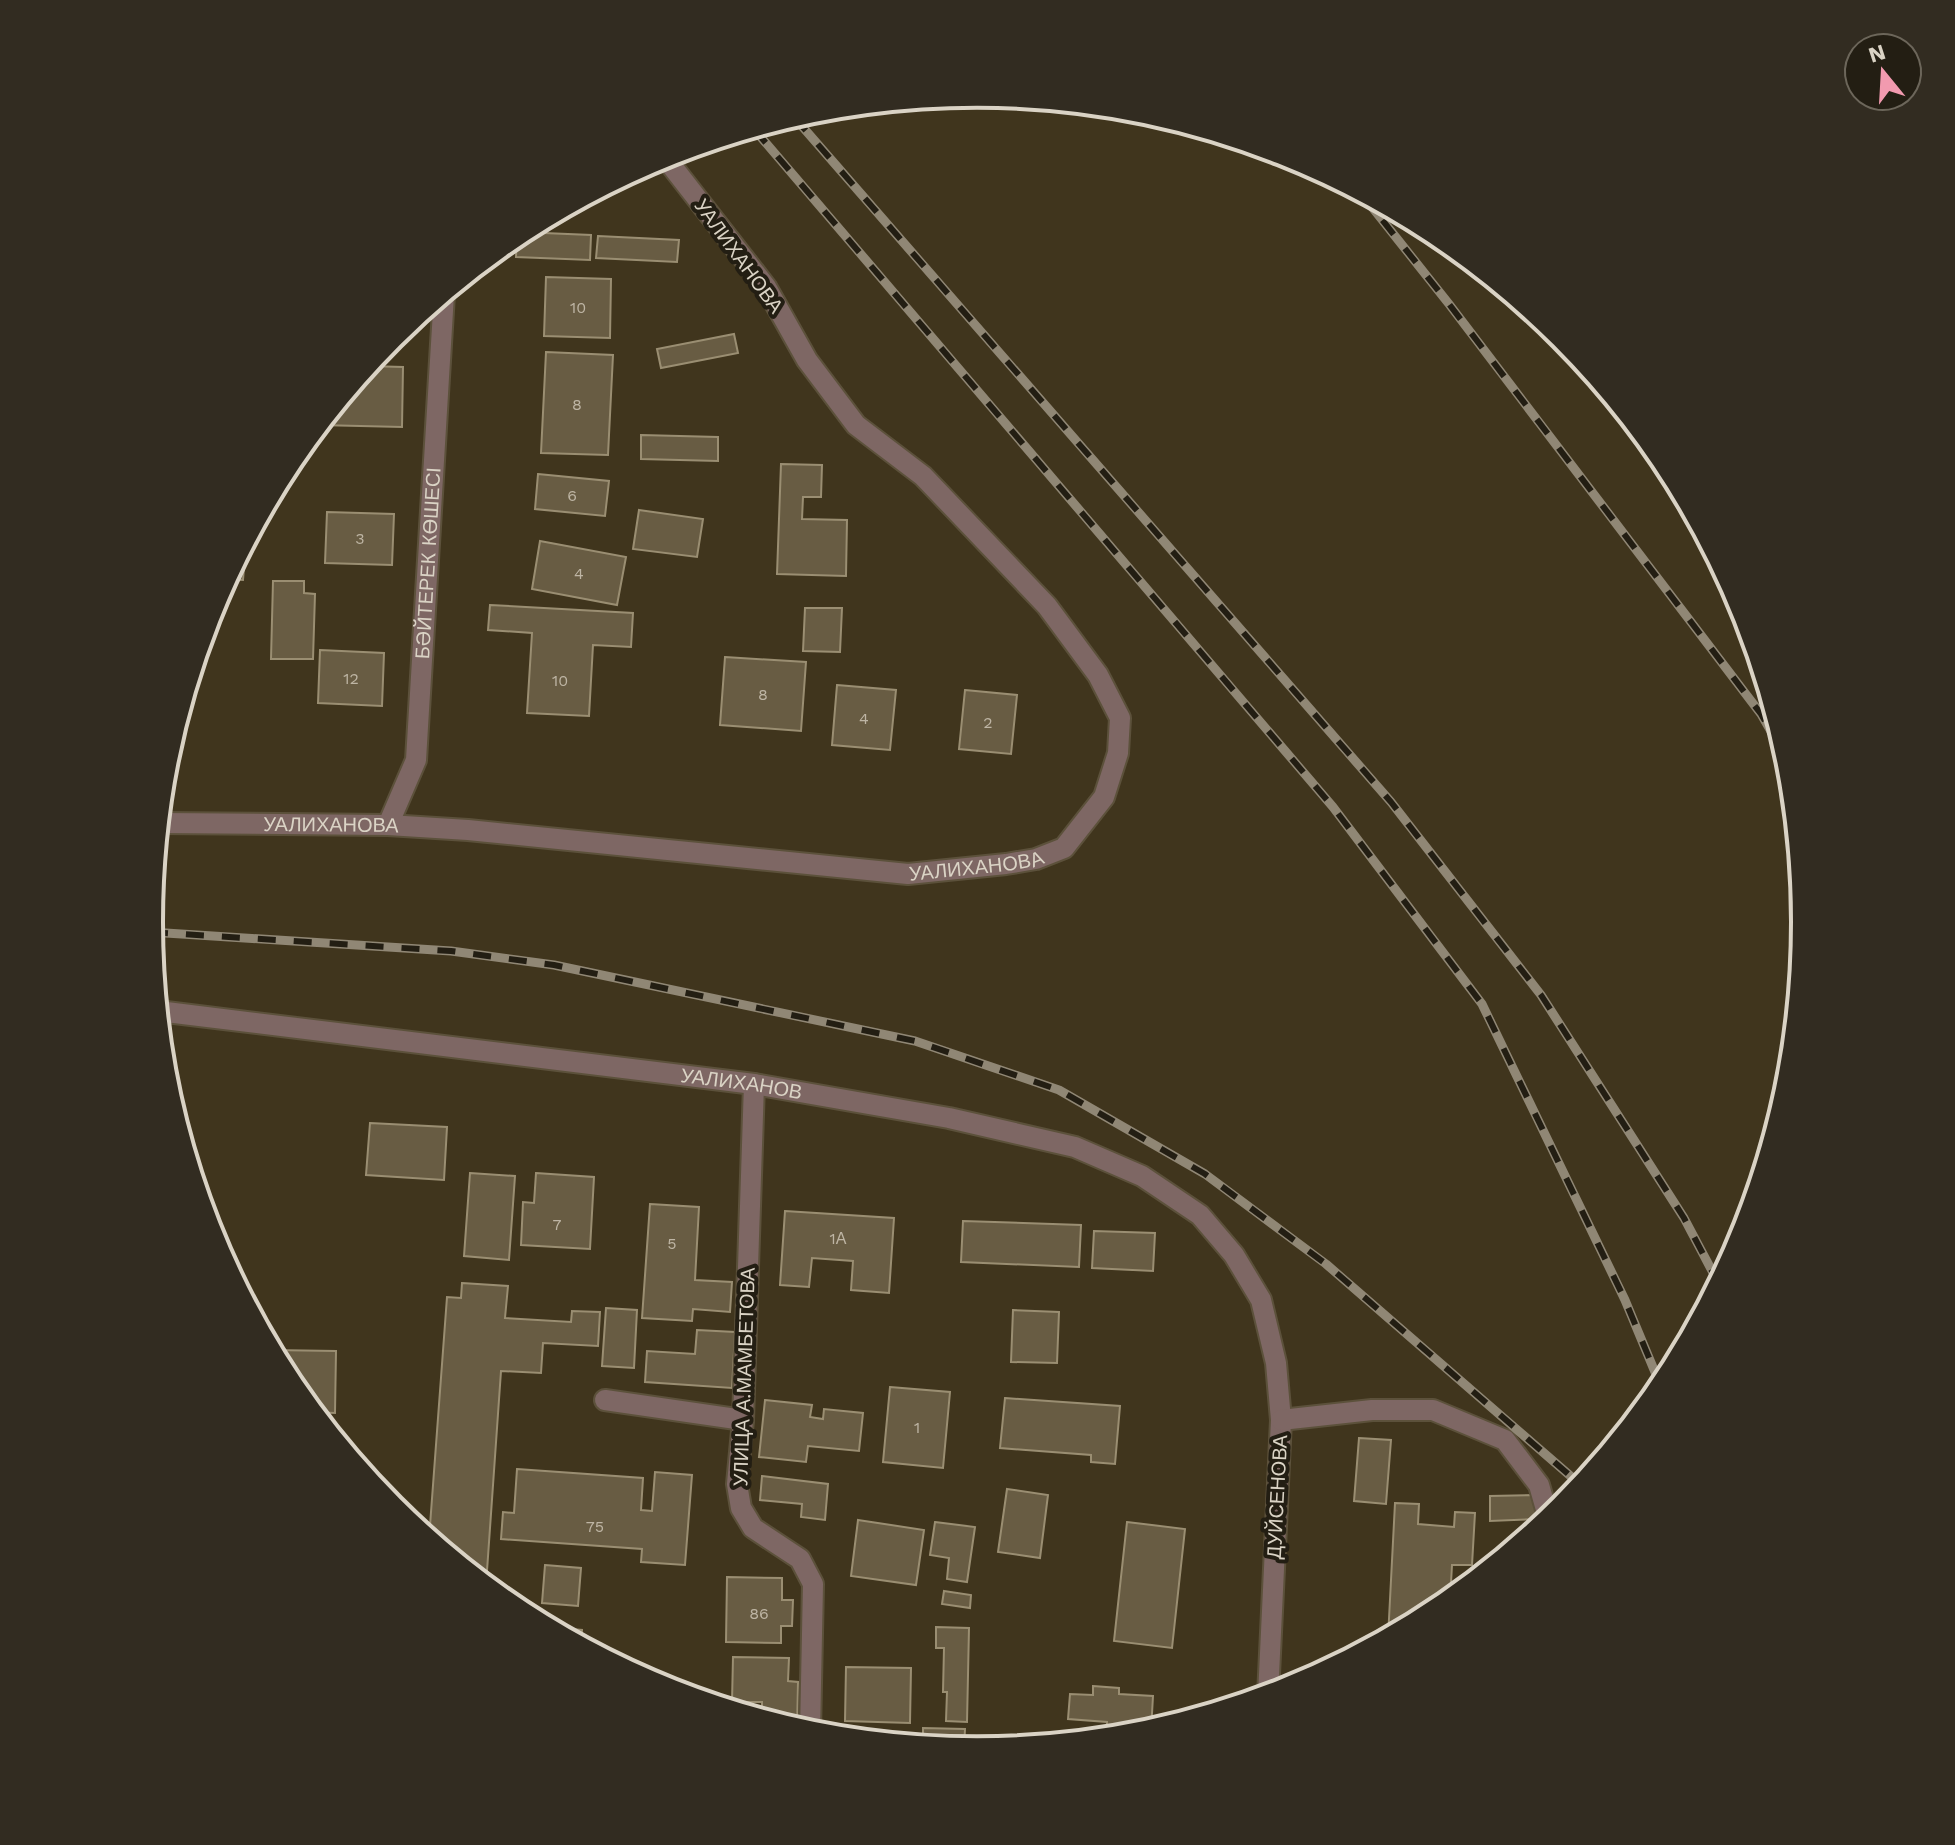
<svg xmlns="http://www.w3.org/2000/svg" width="1955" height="1845" viewBox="0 0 1955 1845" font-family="'Work Sans',sans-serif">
	<rect width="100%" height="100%" fill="#40351d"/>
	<!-- building -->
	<g fill="#685c43" stroke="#9a8e72" stroke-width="2">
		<path d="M520 232 591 235 590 260 516 257 517 234Z"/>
		<path d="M598 236 679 240 677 262 596 258Z"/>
		<path d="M546 277 611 279 610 338 544 336Z"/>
		<path d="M734 334 738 353 661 368 657 349Z"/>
		<path d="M546 352 613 355 608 455 541 453Z"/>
		<path d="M367 366 403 367 402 427 319 425Z"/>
		<path d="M641 435 718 437V461L641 459Z"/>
		<path d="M781 464 822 465 821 497H803L802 519 847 520 846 576 777 574Z"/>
		<path d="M538 474 609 481 605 516 535 509Z"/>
		<path d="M639 510 703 519 697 557 633 549Z"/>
		<path d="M327 512 394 514 392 565 325 563Z"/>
		<path d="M540 541 626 557 617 605 532 589Z"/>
		<path d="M246 543 243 580 226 579Z"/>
		<path d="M273 581H304V593L315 594 313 659H271Z"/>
		<path d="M490 605 633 613 631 647 593 645 589 716 527 713 532 633 488 630Z"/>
		<path d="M805 608H842L840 652 803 651Z"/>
		<path d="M320 650 384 653 382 706 318 703Z"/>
		<path d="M725 657 806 662 801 731 720 725Z"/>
		<path d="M193 668 191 699 184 698Z"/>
		<path d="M837 685 896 690 890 750 832 745Z"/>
		<path d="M965 690 1017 695 1011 754 959 749Z"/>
		<path d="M370 1123 447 1127 444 1180 366 1175Z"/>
		<path d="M470 1173 515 1176 509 1260 464 1256Z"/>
		<path d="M536 1173 594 1177 590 1249 521 1245 523 1202 534 1203Z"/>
		<path d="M650 1204 699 1207 695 1280 732 1282 730 1312 693 1309 692 1321 642 1318Z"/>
		<path d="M785 1211 894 1218 889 1293 851 1290 853 1261 812 1258 809 1287 780 1285Z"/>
		<path d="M963 1221 1081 1225 1079 1267 961 1262Z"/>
		<path d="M1094 1231 1155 1233 1153 1271 1092 1268Z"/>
		<path d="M462 1283 508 1286 505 1318 571 1322 572 1311 600 1312 598 1346 543 1343 541 1373 501 1371 486 1585 429 1539 447 1297 461 1298Z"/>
		<path d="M606 1308 637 1310 634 1368 602 1366Z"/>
		<path d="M1013 1310 1059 1312 1057 1363 1011 1362Z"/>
		<path d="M697 1330 735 1332 732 1388 645 1382 647 1351 695 1354Z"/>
		<path d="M271 1350 336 1351 335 1413 313 1412 288 1382Z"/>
		<path d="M890 1387 950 1392 943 1468 883 1462Z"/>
		<path d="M1005 1398 1120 1406 1115 1464 1091 1462V1455L1000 1448Z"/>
		<path d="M765 1400 812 1405 810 1417 823 1419 824 1409 863 1413 859 1451 808 1446 806 1462 759 1457Z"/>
		<path d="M1359 1438 1391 1440 1386 1504 1354 1501Z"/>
		<path d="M517 1469 643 1478 641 1510 652 1511 655 1472 692 1475 685 1565 641 1562 642 1549 501 1539 503 1512 514 1513Z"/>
		<path d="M762 1476 828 1484 825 1520 801 1517 802 1504 760 1500Z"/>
		<path d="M1007 1489 1048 1495 1040 1558 998 1552Z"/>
		<path d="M1535 1495 1536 1519 1490 1521V1496Z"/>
		<path d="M1395 1503 1419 1504 1418 1524 1454 1527 1455 1512 1475 1513 1472 1565H1452L1450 1601 1437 1612 1388 1638Z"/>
		<path d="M858 1520 924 1530 916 1585 851 1576Z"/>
		<path d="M935 1522 975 1527 967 1582 947 1579 949 1558 930 1555Z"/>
		<path d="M1127 1522 1185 1529 1172 1648 1114 1641Z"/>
		<path d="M1481 1562H1498L1481 1576Z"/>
		<path d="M545 1565 581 1568 578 1606 542 1603Z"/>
		<path d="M727 1577 782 1578V1600H793L792 1626H781V1643L726 1642Z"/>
		<path d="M944 1591 971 1595 970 1608 942 1604Z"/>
		<path d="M547 1627 582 1630 581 1646Z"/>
		<path d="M936 1627 969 1628 967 1722 946 1721 947 1692H943L944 1648H936Z"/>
		<path d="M733 1657 789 1658 788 1681 798 1682 797 1729 762 1719V1702H732Z"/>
		<path d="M846 1667 911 1668 910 1723 845 1721Z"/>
		<path d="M1093 1686 1119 1688V1694L1153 1696 1151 1731 1106 1738 1107 1722 1068 1719 1070 1694 1093 1695Z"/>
		<path d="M923 1728 965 1729 964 1750 923 1746Z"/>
	</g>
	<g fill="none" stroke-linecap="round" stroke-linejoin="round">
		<defs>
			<g id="minor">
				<path id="s1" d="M159 823 388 825 468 830 908 874 1006 864 1036 859 1064 848 1104 797 1118 753 1120 718 1098 675 1047 606 923 476 856 425 807 360 766 287 664 156"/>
				<path id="s2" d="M388 825 416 760 444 294"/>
				<path id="s3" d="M158 1011 754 1084 949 1118 1075 1147 1142 1176 1200 1215 1234 1255 1261 1300 1276 1363 1281 1420 1268 1696"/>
				<path d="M754 1084 743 1420 737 1484 741 1508 753 1528 800 1559 813 1584 810 1733"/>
				<path d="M605 1400 743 1420"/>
				<path d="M1281 1420 1372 1410H1433L1505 1440 1539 1485 1549 1520"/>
			</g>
		</defs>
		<!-- minor casing -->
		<use href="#minor" stroke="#5c513b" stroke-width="24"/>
		<!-- minor -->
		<use href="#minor" stroke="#7e6764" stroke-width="20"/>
		<defs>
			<g id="rail">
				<path d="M794 117 1391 802 1541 995 1684 1218 1719 1284"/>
				<path d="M754 129 1333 807 1482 1004 1625 1300 1662 1389"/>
				<path d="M1360 192 1449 304 1761 714 1791 766"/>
				<path d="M150 932 451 951 554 965 915 1041 1059 1090 1205 1174 1326 1264 1582 1486"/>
			</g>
		</defs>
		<!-- rail casing -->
		<use href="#rail" stroke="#908775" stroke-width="9"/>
		<!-- rail -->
		<use href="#rail" stroke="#231e13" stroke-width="6" stroke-dasharray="18" stroke-linecap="butt"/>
	</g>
	<g text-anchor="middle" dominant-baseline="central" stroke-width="8" stroke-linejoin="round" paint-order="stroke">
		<!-- number labels -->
		<g font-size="16" fill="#beb5a4">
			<text x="578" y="307">10</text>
			<text x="577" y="404">8</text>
			<text x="572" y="495">6</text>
			<text x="360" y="538">3</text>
			<text x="579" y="573">4</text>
			<text x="351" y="678">12</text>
			<text x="560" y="680">10</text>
			<text x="763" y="694">8</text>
			<text x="864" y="718">4</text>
			<text x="988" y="722">2</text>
			<text x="557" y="1224">7</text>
			<text x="838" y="1238">1А</text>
			<text x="672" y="1243">5</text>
			<text x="917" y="1427">1</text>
			<text x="595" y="1526">75</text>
			<text x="759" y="1613">86</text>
		</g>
		<!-- street labels -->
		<g font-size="20" fill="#dad3c5" stroke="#231e13">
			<text transform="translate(739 256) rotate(54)">УАЛИХАНОВА</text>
			<text stroke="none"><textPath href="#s2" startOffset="268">БӘЙТЕРЕК КӨШЕСІ</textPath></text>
			<text stroke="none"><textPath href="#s1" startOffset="172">УАЛИХАНОВА</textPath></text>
			<text stroke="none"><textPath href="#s1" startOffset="820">УАЛИХАНОВА</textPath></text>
			<text stroke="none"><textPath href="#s3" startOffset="588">УАЛИХАНОВ</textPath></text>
			<text transform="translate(744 1377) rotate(-88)">УЛИЦА А.МАМБЕТОВА</text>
			<text transform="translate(1277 1497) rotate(-87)">ДУЙСЕНОВА</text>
		</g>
	</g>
	<!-- crop -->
	<path d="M0 0H1955V1845H0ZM163 922a814 814 0 1 1 1628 0a814 814 0 1 1-1628 0Z" fill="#322c21" fill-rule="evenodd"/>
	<path fill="none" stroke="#dad3c5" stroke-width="4" d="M163 922a814 814 0 1 1 1628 0a814 814 0 1 1-1628 0Z"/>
	<!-- north arrow -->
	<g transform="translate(1883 72) rotate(342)"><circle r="38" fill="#231e13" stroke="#6c665a" stroke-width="2"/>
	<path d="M0-6L14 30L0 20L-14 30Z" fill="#f29aaf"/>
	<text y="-12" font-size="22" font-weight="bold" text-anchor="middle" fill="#dad3c5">N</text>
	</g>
</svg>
